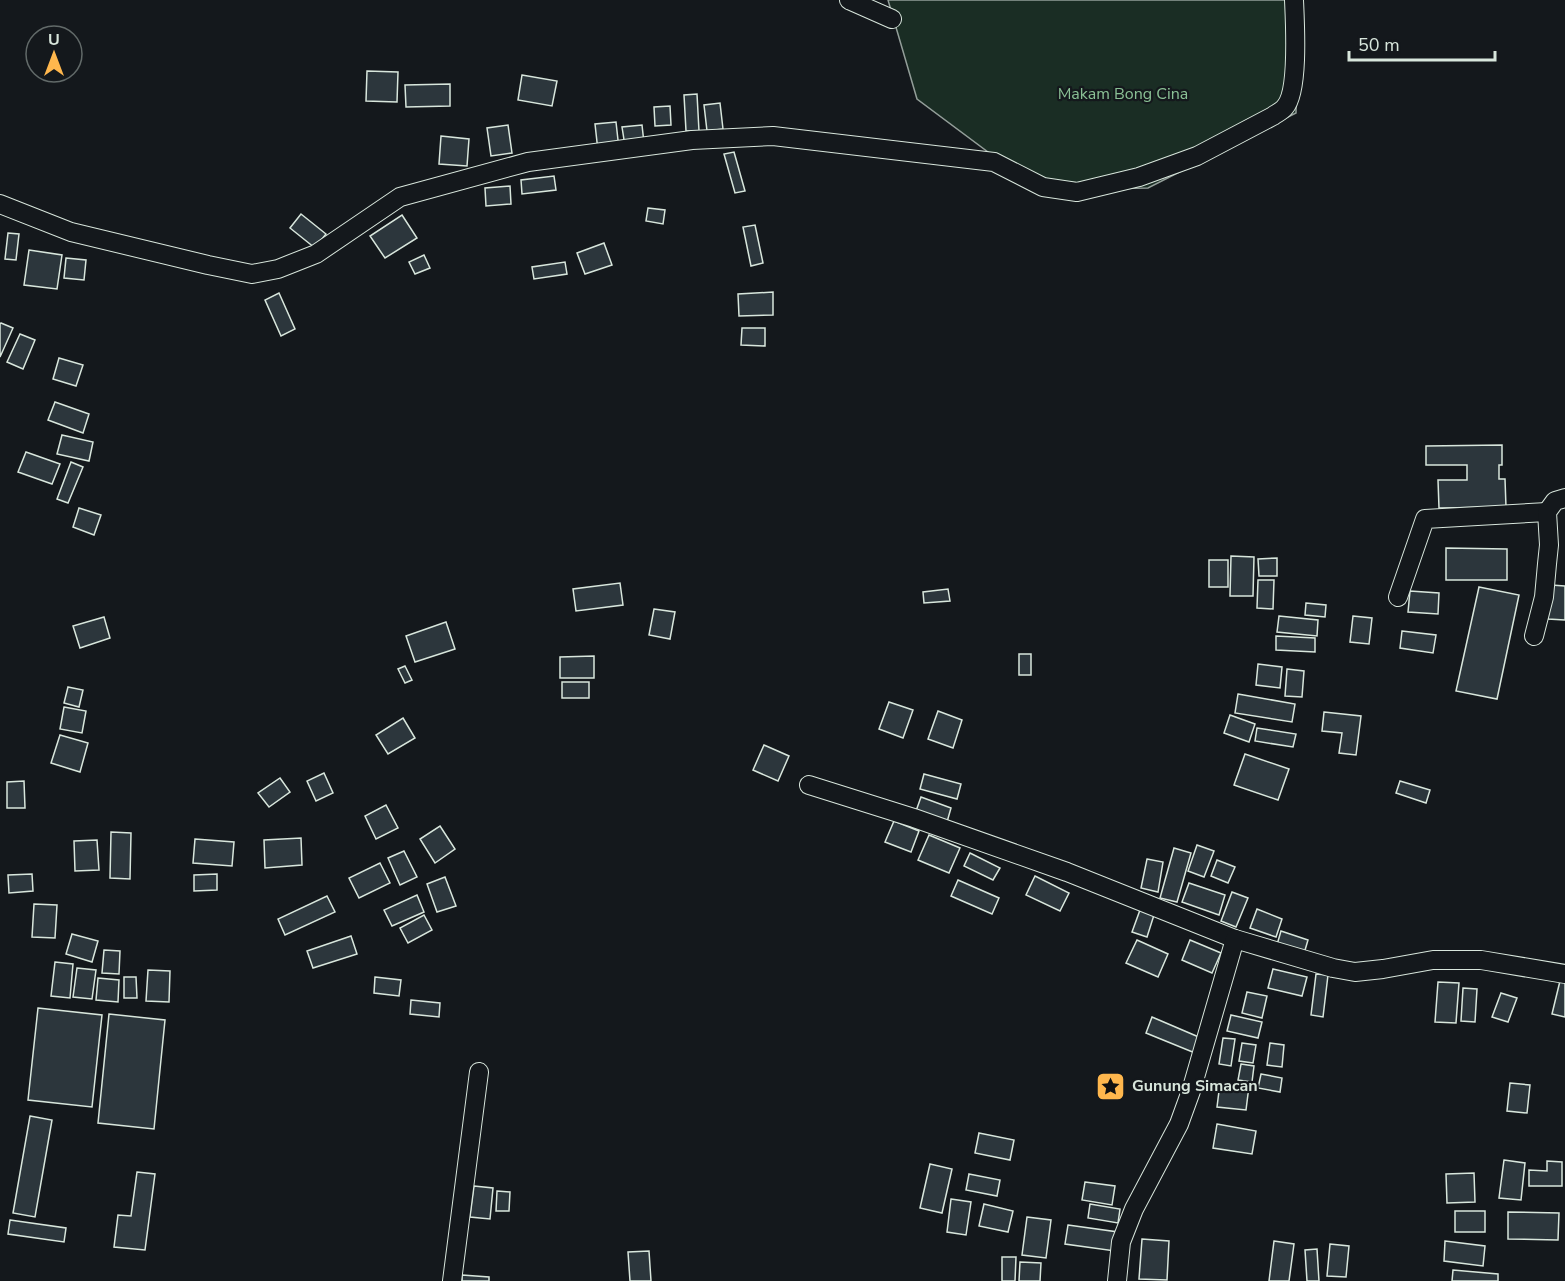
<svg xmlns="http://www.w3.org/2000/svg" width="1565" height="1281" viewBox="0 0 1565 1281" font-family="'Nunito Sans',sans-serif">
	<rect width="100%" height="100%" fill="#14181c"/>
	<!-- green -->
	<path fill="#1a2d24" stroke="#939e99" stroke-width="1.5" d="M888 0H1298L1296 113 1148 188 1039 190 917 99Z"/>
	<!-- building -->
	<g fill="#2c363c" stroke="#d8e6dc" stroke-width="1.5">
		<path d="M367 71 398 72 397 102 366 101Z"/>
		<path d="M522 75 557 81 552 106 518 100Z"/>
		<path d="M450 84V106L406 107 405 85Z"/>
		<path d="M697 94 699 131H686L684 95Z"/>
		<path d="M720 103 723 129 707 131 704 105Z"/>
		<path d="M670 106 671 125 655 126 654 107Z"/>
		<path d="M616 122 619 149 598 151 595 124Z"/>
		<path d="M508 125 512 153 491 156 487 128Z"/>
		<path d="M642 125 644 143 625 146 622 127Z"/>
		<path d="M441 136 469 139 467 166 439 164Z"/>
		<path d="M734 152 745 191 735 193 724 154Z"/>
		<path d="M554 176 556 190 522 194 521 180Z"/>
		<path d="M510 186 511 204 486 206 485 188Z"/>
		<path d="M648 208 665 210 663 224 646 221Z"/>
		<path d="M301 214 326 234 315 248 290 228Z"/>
		<path d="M402 215 417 238 385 258 370 236Z"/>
		<path d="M755 225 763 263 751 266 743 227Z"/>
		<path d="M8 233 19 234 16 260 5 259Z"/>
		<path d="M604 243 612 265 585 274 577 253Z"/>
		<path d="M29 250 62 255 57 289 24 285Z"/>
		<path d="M424 255 430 268 415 274 409 262Z"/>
		<path d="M66 258 86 260 84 280 64 278Z"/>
		<path d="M565 262 567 274 534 279 532 267Z"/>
		<path d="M773 292V315L739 316 738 294Z"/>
		<path d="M279 293 295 329 281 336 265 300Z"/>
		<path d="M1 323 13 328 0 357V324Z"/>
		<path d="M742 328H765V346L741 345Z"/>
		<path d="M20 334 35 340 23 369 7 362Z"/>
		<path d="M59 358 83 365 76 386 53 379Z"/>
		<path d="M55 402 89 414 83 433 48 420Z"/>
		<path d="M62 435 93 442 89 461 57 454Z"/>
		<path d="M1502 445V465H1499V479H1505L1506 507 1439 508 1438 480H1467V465H1426V446Z"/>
		<path d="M26 452 60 464 52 484 18 472Z"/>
		<path d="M71 462 83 467 68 503 57 499Z"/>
		<path d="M79 508 101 515 94 535 73 527Z"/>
		<path d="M1446 548 1507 549V580H1446Z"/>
		<path d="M1231 556 1254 557 1253 596H1230Z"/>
		<path d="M1277 558V576H1259L1258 559Z"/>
		<rect x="1209" y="560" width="19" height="27"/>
		<path d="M1258 580H1274L1273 609 1257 608Z"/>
		<path d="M620 583 623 605 576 611 573 589Z"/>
		<path d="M1551 585 1565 586V620L1548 619Z"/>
		<path d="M1479 587 1519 595 1497 699 1456 691Z"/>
		<path d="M948 589 950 601 924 603 923 592Z"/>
		<path d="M1410 591 1439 593 1438 614 1408 612Z"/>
		<path d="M1306 603 1326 605 1325 617 1305 615Z"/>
		<path d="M654 609 675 612 670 639 649 635Z"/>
		<path d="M1279 616 1318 620 1317 636 1277 632Z"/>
		<path d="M1353 616 1372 618 1369 644 1350 642Z"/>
		<path d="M104 617 110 638 80 648 73 626Z"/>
		<path d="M446 622 455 649 415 662 406 636Z"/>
		<path d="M1402 631 1436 635 1433 653 1400 648Z"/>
		<path d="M1276 636 1315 638V652L1276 650Z"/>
		<rect x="1019" y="654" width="12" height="21"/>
		<path d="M594 656V678H560V657Z"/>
		<path d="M1258 664 1282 667 1280 688 1256 685Z"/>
		<path d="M405 666 412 680 405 683 398 669Z"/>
		<path d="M1287 669 1304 671 1302 697 1285 696Z"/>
		<rect x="562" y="682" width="27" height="16"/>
		<path d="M68 687 83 690 79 707 64 703Z"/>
		<path d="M1238 694 1295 704 1292 722 1235 713Z"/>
		<path d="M889 702 913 710 903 738 879 729Z"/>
		<path d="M64 707 86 711 82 733 60 729Z"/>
		<path d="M938 711 962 720 953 748 928 739Z"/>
		<path d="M1324 712 1361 716 1356 755 1339 753 1342 733 1322 731Z"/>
		<path d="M1230 715 1255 724 1249 742 1224 733Z"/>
		<path d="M403 718 415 738 388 754 376 735Z"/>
		<path d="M1257 728 1296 734 1293 747 1255 741Z"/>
		<path d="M60 735 88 743 80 772 51 763Z"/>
		<path d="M764 745 789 756 778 781 753 770Z"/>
		<path d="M1245 754 1289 769 1278 800 1234 785Z"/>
		<path d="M324 773 333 793 316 801 307 781Z"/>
		<path d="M924 774 961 784 957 799 920 789Z"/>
		<path d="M280 778 290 792 269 807 258 793Z"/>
		<path d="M24 781 25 808H7V782Z"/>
		<path d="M1400 781 1430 790 1426 803 1396 793Z"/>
		<path d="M921 797 951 808 947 822 916 811Z"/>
		<path d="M386 805 398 828 376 839 365 816Z"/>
		<path d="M894 821 919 831 911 852 885 842Z"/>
		<path d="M440 826 455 849 435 863 420 839Z"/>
		<path d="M111 832 131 833 130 879 110 878Z"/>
		<path d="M929 835 960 848 949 873 918 860Z"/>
		<path d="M301 838 302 865 265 868 264 840Z"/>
		<path d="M195 839 234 842 232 866 193 863Z"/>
		<path d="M97 840 99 870 75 871 74 841Z"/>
		<path d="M1197 845 1214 851 1204 877 1188 871Z"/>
		<path d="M1174 848 1191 853 1177 902 1160 898Z"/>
		<path d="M404 851 417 877 400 885 388 858Z"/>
		<path d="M970 853 1000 868 993 880 964 866Z"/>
		<path d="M1147 859 1163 862 1158 892 1141 888Z"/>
		<path d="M1217 860 1235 867 1228 883 1211 876Z"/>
		<path d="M380 863 390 883 359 898 349 878Z"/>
		<path d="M32 874 33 891 9 893 8 875Z"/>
		<path d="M217 874V890L194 891V875Z"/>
		<path d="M1035 876 1069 893 1060 911 1026 895Z"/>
		<path d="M445 877 456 906 437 912 427 884Z"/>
		<path d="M958 880 999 898 992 914 951 896Z"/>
		<path d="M1189 883 1225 895 1219 915 1182 902Z"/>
		<path d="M1232 892 1248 898 1236 927 1221 921Z"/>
		<path d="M417 895 424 912 392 926 384 910Z"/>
		<path d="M327 896 335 912 285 935 278 919Z"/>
		<path d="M34 904 57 905 55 938 32 937Z"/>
		<path d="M1257 909 1282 919 1276 937 1250 928Z"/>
		<path d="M1140 910 1154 915 1147 937 1132 932Z"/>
		<path d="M424 915 432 930 408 943 400 928Z"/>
		<path d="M1281 931 1308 940 1303 957 1276 948Z"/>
		<path d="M72 934 98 941 92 962 66 954Z"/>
		<path d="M351 936 357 954 313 968 307 951Z"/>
		<path d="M1137 940 1168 954 1158 977 1126 963Z"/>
		<path d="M1190 940 1221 953 1212 973 1182 960Z"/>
		<path d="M104 950 120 951 119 974 102 973Z"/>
		<path d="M55 962 73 964 70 998 51 996Z"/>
		<path d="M77 968 96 970 92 999 73 997Z"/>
		<path d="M1273 969 1307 977 1302 996 1268 988Z"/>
		<path d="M148 970 170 971 169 1002 146 1001Z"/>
		<path d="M1316 974 1328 975 1323 1017 1311 1015Z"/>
		<path d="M124 977H136L137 998H124Z"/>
		<path d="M375 977 401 980 399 996 374 993Z"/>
		<path d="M98 978 119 980 118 1002 96 1000Z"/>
		<path d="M1560 981 1565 982V1017L1552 1014Z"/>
		<path d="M1438 982 1459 983 1456 1023 1435 1022Z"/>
		<path d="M1463 988 1477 989 1475 1022 1461 1021Z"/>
		<path d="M1247 992 1267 996 1262 1018 1242 1013Z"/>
		<path d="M1501 993 1517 998 1508 1022 1492 1017Z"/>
		<path d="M411 1000 440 1003 439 1017 410 1014Z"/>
		<path d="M38 1008 102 1015 92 1107 28 1100Z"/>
		<path d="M109 1014 165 1020 154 1129 98 1123Z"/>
		<path d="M1231 1015 1262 1022 1258 1038 1227 1031Z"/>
		<path d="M1152 1017 1201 1038 1195 1053 1146 1033Z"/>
		<path d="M1223 1038 1235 1039 1231 1066 1219 1064Z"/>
		<path d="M1242 1043 1256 1045 1253 1063 1239 1061Z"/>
		<path d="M1270 1043 1284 1045 1282 1067 1267 1065Z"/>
		<path d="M1241 1064 1254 1066 1252 1082 1238 1080Z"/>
		<path d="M1261 1074 1282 1078 1280 1092 1258 1088Z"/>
		<path d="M1220 1083 1249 1086 1246 1110 1217 1107Z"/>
		<path d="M1510 1083 1530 1085 1527 1113 1507 1111Z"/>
		<path d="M30 1116 52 1120 35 1217 13 1213Z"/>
		<path d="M1217 1124 1256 1131 1252 1154 1213 1148Z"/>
		<path d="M979 1133 1014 1140 1010 1160 975 1153Z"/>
		<path d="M1504 1160 1525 1163 1521 1200 1499 1198Z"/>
		<path d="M1547 1161 1562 1162V1186H1529V1170L1547 1171Z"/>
		<path d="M930 1164 952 1169 942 1213 920 1208Z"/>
		<path d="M137 1172 155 1174 145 1250 114 1247 118 1215 131 1216Z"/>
		<path d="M1474 1173 1475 1202 1447 1203 1446 1174Z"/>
		<path d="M969 1174 1000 1180 997 1196 966 1190Z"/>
		<path d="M1085 1182 1115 1186 1112 1205 1082 1200Z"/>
		<path d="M474 1186 493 1188 490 1219 470 1217Z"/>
		<path d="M497 1191 510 1192 509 1211H496Z"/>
		<path d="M951 1199 971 1202 966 1235 947 1232Z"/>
		<path d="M984 1204 1013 1211 1008 1232 979 1226Z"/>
		<path d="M1090 1204 1120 1209 1118 1223 1088 1218Z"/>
		<rect x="1455" y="1211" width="30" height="21"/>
		<path d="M1508 1212 1559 1213 1558 1240 1508 1239Z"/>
		<path d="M1027 1217 1051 1220 1046 1258 1022 1255Z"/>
		<path d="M10 1220 66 1228 64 1242 8 1234Z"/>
		<path d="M1068 1225 1118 1232 1115 1251 1065 1244Z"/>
		<path d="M1142 1239 1169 1241 1167 1280 1139 1279Z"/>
		<path d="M1274 1241 1294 1244 1289 1281H1269Z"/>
		<path d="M1445 1241 1485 1246 1483 1266 1444 1261Z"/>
		<path d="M1330 1244 1349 1246 1346 1277 1327 1276Z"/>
		<path d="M1317 1249 1319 1281H1307L1305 1250Z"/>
		<path d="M649 1251 651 1281H630L628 1252Z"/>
		<path d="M1002 1257H1016L1015 1281H1002Z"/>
		<path d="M1020 1262 1041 1263 1040 1281H1019Z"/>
		<path d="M1453 1270 1498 1274V1281H1452Z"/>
		<path d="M462 1275 489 1277V1281H462Z"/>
	</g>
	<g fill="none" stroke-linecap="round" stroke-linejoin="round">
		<defs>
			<g id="minor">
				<path d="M849 0 892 19"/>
				<path d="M0 204 71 232 208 265 252 274 278 269 316 254 400 197 528 162 692 140 773 136 994 162 1043 187 1077 192 1139 177 1197 156 1273 116C1277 113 1282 111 1285 107 1299 91 1295 23 1294 0"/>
				<path d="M1398 597 1425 519 1547 512"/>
				<path d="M1534 636 1544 597 1547 564 1549 545 1547 512 1555 501 1565 498"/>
				<path d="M809 785 914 818 1067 872 1235 939 1333 968 1355 972 1383 969 1433 960H1481L1565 974"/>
				<path d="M452 1281 479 1072"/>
				<path d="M1117 1281 1121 1242 1134 1209 1179 1124 1191 1091 1235 939"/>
			</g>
		</defs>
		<!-- minor casing -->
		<use href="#minor" stroke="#d8e6dc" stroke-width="20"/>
		<!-- minor -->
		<use href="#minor" stroke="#14181c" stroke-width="18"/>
	</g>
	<!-- icons -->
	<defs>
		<symbol id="sight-square" viewBox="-11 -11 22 22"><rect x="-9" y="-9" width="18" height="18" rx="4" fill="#ffb74d" stroke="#14181c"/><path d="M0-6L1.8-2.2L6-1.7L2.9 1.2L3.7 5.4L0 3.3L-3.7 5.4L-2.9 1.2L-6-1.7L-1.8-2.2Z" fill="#111"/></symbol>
	</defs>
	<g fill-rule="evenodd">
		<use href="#sight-square" x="1094" y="1070" width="33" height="33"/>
	</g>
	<g text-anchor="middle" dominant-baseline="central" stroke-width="4.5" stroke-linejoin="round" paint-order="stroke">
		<!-- park labels -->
		<g font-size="16" fill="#8ac095" stroke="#14181c">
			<text x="1123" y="94">Makam Bong Cina</text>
		</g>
		<!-- poi labels -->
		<g font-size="16" font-weight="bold" fill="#d8e6dc" stroke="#14181c" text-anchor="start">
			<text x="1132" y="1086">Gunung Simacan</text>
		</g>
	</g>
	<!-- north arrow -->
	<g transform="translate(54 54)"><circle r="28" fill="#14181c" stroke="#626a69" stroke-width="1.5"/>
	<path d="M0-4.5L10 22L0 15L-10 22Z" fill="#ffb74d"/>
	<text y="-9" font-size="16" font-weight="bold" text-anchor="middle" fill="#d8e6dc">U</text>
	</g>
	<!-- scale -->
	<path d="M1349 51v9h146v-9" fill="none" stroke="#d8e6dc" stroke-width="3"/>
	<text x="1358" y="51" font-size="18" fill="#d8e6dc" stroke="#14181c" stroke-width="4.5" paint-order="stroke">50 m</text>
</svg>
